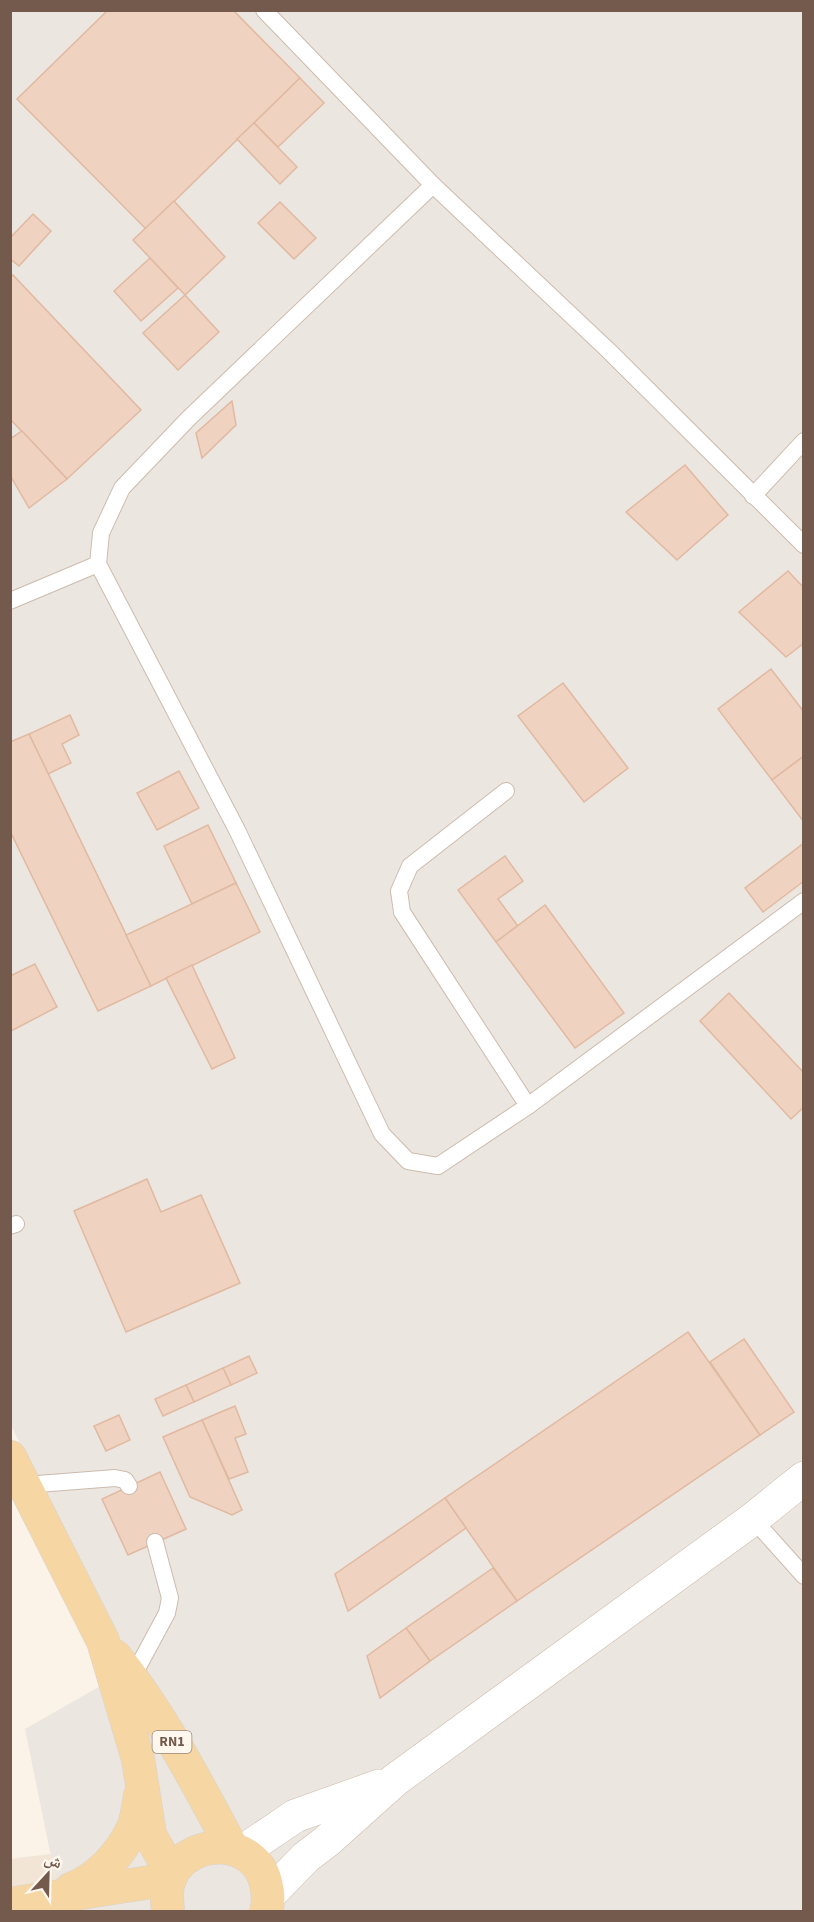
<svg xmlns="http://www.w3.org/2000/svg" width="814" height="1922" viewBox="0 0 814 1922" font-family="'Source Sans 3','Noto Naskh Arabic',sans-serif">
	<rect width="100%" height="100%" fill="#fbf3e7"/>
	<!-- residential -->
	<path fill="#f2e5d5" d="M50 1854 62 1911H11L10 1859Z"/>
	<!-- industrial -->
	<path fill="#ece6e0" d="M11 11H803V1911H62L25 1729 130 1669 11 1425Z"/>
	<!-- building -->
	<g fill="#efd2c0" stroke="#e1b9a1" stroke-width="1.5">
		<path d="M108 10H233L300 78 146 229 17 99Z"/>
		<path d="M300 78 324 103 278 147 254 123Z"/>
		<path d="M254 123 297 167 280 184 237 139Z"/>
		<path d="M174 201 225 257 185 295 133 240Z"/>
		<path d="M280 202 316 238 294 259 258 223Z"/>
		<path d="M33 214 51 231 19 266 10 259V238Z"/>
		<path d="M150 258 178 288 141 321 114 291Z"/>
		<path d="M13 275 141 410 67 479 10 419V278Z"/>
		<path d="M185 295 219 332 178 370 143 333Z"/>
		<path d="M232 401 236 425 202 458 196 433Z"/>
		<path d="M22 431 67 479 29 508 10 475V439Z"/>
		<path d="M685 465 728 515 677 560 626 512Z"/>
		<path d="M788 571 804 588V643L786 657 739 612Z"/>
		<path d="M771 669 804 712V756L772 780 718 709Z"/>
		<path d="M563 683 628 768 584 802 518 716Z"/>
		<path d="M70 715 79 735 62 744 71 763 48 774 29 734Z"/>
		<path d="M29 734 151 986 98 1011 10 831V742Z"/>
		<path d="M804 756V822L772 780Z"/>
		<path d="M179 771 199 808 157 830 137 793Z"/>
		<path d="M208 825 236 883 192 904 164 846Z"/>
		<path d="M804 843V881L763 912 745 888Z"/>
		<path d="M505 856 523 881 498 899 518 926 496 942 458 890Z"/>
		<path d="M236 883 260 932 151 986 126 935Z"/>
		<path d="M545 905 624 1013 575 1048 496 942Z"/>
		<path d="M35 964 57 1007 11 1031 10 976Z"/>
		<path d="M192 965 235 1058 212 1069 166 978Z"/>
		<path d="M729 993 804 1073V1107L791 1119 700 1021Z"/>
		<path d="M147 1179 161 1212 201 1195 240 1283 126 1332 74 1211Z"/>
		<path d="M688 1332 760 1435 517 1601 445 1498Z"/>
		<path d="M744 1339 794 1412 760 1435 710 1362Z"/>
		<path d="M249 1356 257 1373 231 1385 223 1368Z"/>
		<path d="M223 1368 231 1385 194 1402 186 1385Z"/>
		<path d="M186 1385 194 1402 163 1416 155 1399Z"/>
		<path d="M235 1406 246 1434 235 1438 248 1472 229 1479 202 1420Z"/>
		<path d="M119 1415 130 1440 106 1451 94 1426Z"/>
		<path d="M202 1420 242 1510 232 1515 190 1497 163 1437Z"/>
		<path d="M160 1472 186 1529 128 1555 102 1499Z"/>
		<path d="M445 1498 466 1528 348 1611 335 1574Z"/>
		<path d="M493 1568 517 1601 430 1661 406 1628Z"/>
		<path d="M406 1628 430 1661 380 1698 367 1656Z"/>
	</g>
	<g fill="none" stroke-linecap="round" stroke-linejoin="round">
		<defs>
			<g id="lane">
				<path d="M264 10 433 185 609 351 804 545"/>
				<path d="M433 185 189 418 122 488 101 533 98 564 237 830 382 1134 408 1161 438 1166 528 1106 804 901"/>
				<path d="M753 496 804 441"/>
				<path d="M10 601 98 564"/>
				<path d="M506 791 410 866 399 891 402 912 528 1106"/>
				<path d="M10 1226 16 1224"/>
				<path d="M25 1485 115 1478 125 1480 129 1486"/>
				<path d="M753 1519 804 1576"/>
				<path d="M132 1678 167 1613 170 1598 155 1542"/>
			</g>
			<g id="secondary">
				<path d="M242 1852 295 1816 379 1786"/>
				<path d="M269 1895 306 1857 327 1841 395 1780 753 1519 804 1478"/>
			</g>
			<g id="primary">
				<path d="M10 1457 103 1641 138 1759 150 1835 172 1874"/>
				<path d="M115 1656C162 1715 197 1783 232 1848"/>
				<path d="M71 1889C98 1879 120 1855 133 1828 137 1819 138 1807 140 1796"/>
				<path d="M10 1904 170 1879"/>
				<path d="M168 1912C167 1899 165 1886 171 1875 192 1836 256 1838 266 1884 268 1894 269 1902 266 1912"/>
			</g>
		</defs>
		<!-- lane casing -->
		<use href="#lane" stroke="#cdbbad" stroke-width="18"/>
		<!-- secondary casing -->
		<use href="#secondary" stroke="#cfbbab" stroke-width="34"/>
		<!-- primary casing -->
		<use href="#primary" stroke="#d8d1cd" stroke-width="34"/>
		<!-- lane -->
		<use href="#lane" stroke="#fff" stroke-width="16"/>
		<!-- secondary -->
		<use href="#secondary" stroke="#fff" stroke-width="33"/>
		<!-- primary -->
		<use href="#primary" stroke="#f6d7a3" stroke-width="33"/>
	</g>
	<g text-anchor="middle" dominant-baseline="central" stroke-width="5" stroke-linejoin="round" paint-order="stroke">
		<!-- shield labels -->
		<rect fill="#fef7ed" stroke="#9d897c" stroke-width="1.5" x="152.5" y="1731" width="39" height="22" rx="4.5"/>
		<g font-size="14" font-weight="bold" fill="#735a4c">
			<text x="172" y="1742">RN1</text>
		</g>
	</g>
	<!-- border -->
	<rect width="814" height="1922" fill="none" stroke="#735a4c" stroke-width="24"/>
	<!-- north arrow -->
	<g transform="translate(48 1874) rotate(22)" stroke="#fef7ed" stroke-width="4.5" paint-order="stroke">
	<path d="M0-4.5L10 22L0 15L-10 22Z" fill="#735a4c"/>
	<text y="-9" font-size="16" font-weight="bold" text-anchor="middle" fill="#735a4c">ش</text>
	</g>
</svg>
